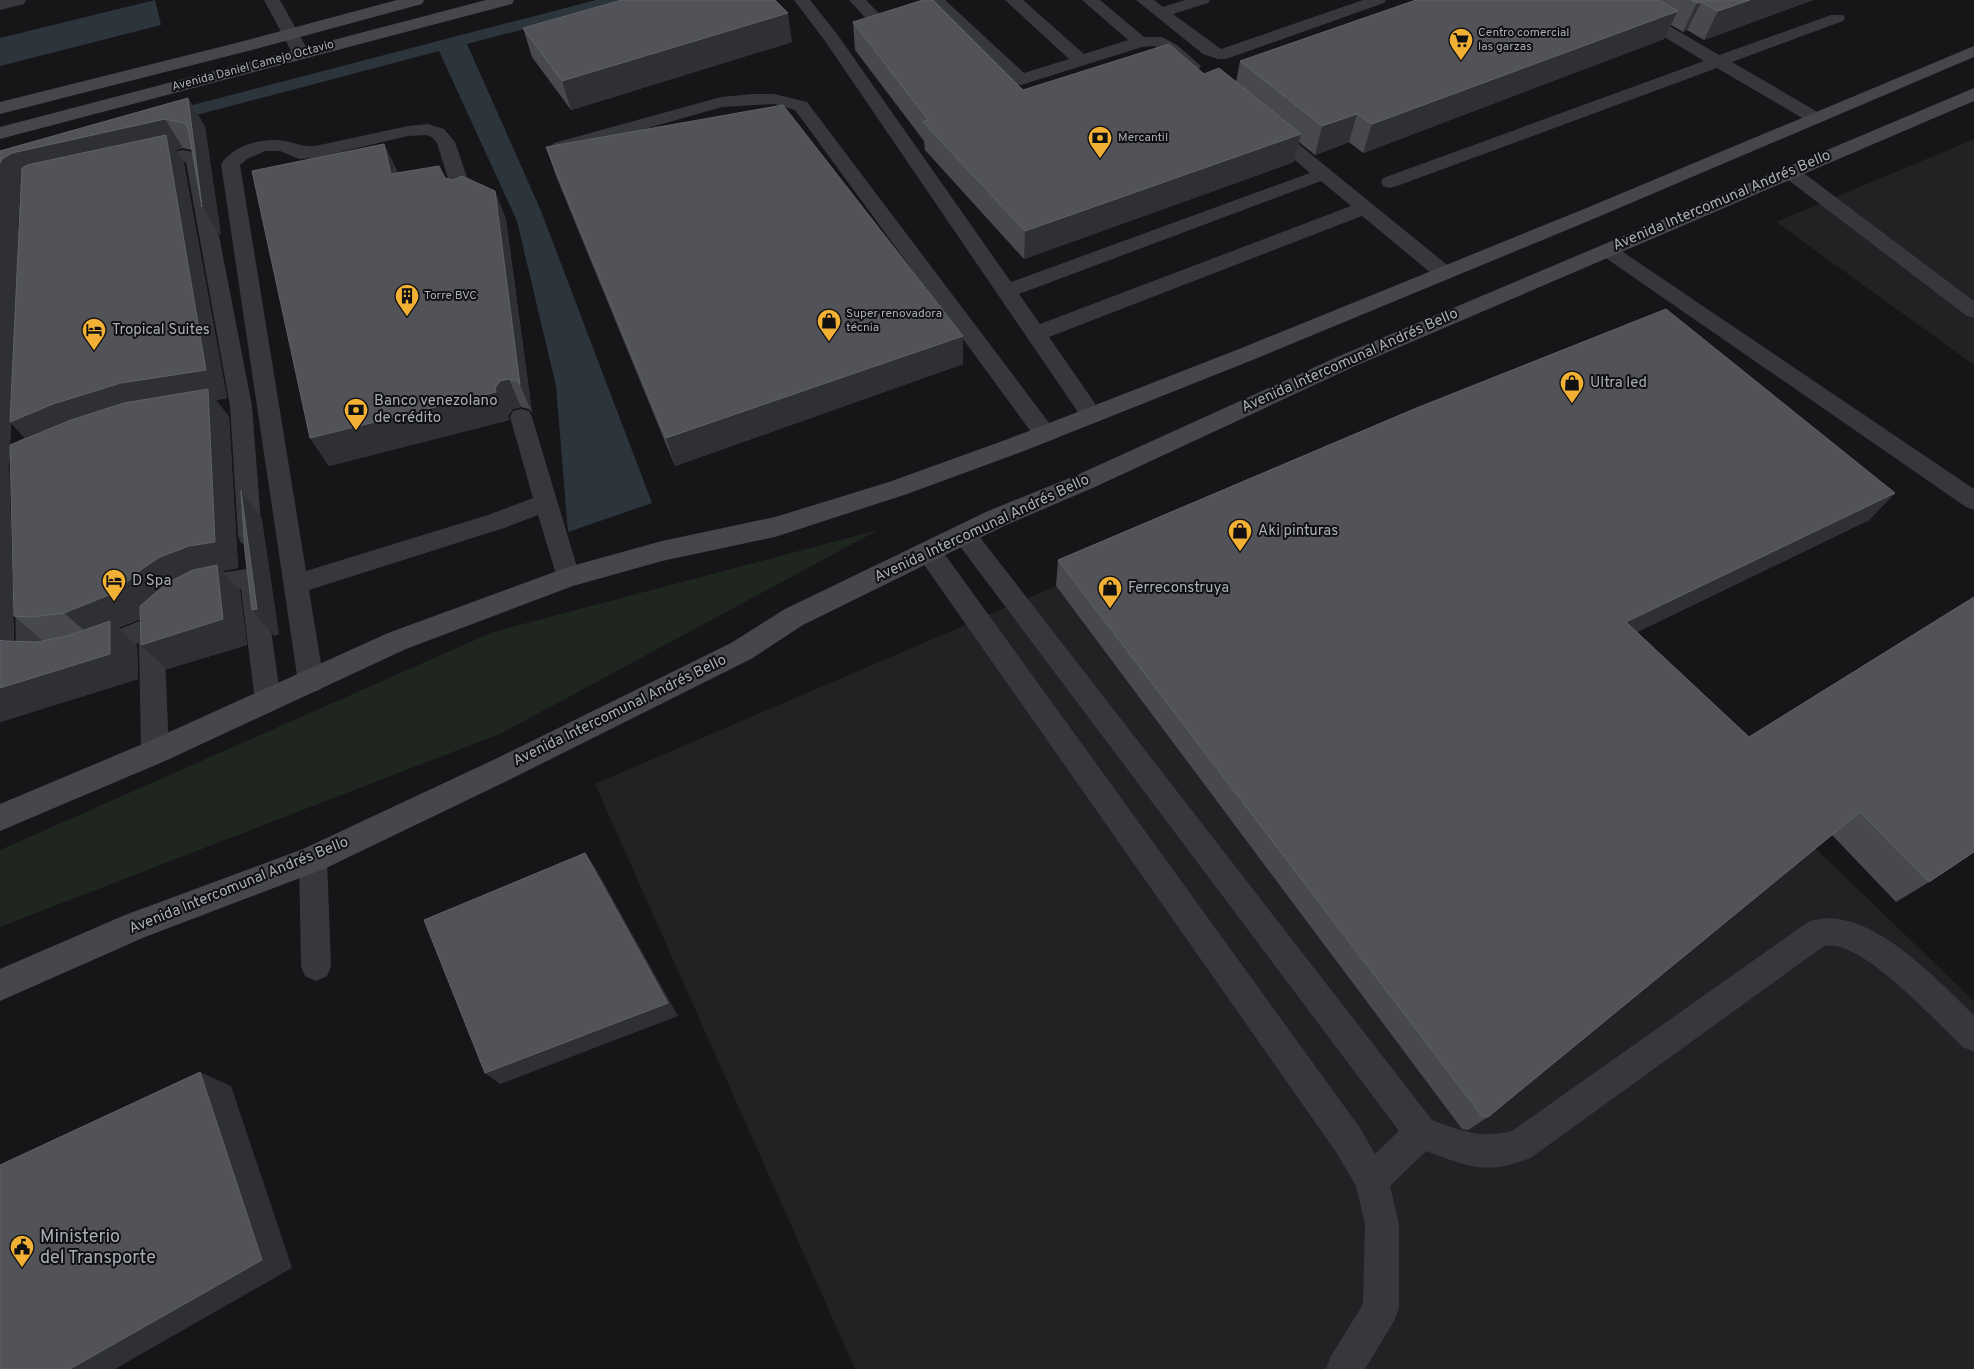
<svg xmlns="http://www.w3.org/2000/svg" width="1974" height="1369" viewBox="0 0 1974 1369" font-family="Overpass,sans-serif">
	<rect width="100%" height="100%" fill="#161618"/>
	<!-- built -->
	<g fill="#222225">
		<path d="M1974 139V365L1776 222Z"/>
		<path d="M1056 586 1435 1092 1814 847 1974 1001V1369H855L595 784Z"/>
	</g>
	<!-- green -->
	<path fill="#1e261f" d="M878 530 502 733 0 927V850L493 632Z"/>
	<!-- water -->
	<g fill="#2c353c">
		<path d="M155 0 161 25 0 66V38Z"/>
		<path d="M596 0H637L467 44 541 211 652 503 568 532 556 386 517 221 439 51 0 167V155Z"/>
	</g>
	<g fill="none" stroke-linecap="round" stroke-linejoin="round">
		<!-- service -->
		<g fill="#37383d" fill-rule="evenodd">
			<path d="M794 0H810L837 34 1011 282 1310 173 1263 133 1260 129 1263 125 1269 124 1275 125 1451 268 1454 273 1451 278 1444 280 1437 278 1362 216 1049 337 1103 415 1100 421 1092 423 1084 421 825 41ZM1321 181 1351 206 1040 324 1019 294Z"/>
			<path d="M849 0H866L888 23 886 27H874Z"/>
			<path d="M928 0H945L1024 73 1069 59 1005 0H1023L1084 54 1128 40 1082 0H1100L1144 37H1162L1177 45 1201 66 1198 70C1180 74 1170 51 1154 46 1150 46 1145 47 1142 47L1021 85 1015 84Z"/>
			<path d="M1136 0H1154L1163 7 1185 0H1210L1208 3 1173 14 1221 49 1363 0H1386L1384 3 1226 59H1218L1203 54Z"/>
			<path d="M1606 0H1625L1719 55 1831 15H1843L1845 18 1843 21 1732 62 1821 114 1824 118 1821 122 1815 123 1809 122 1717 68 1397 186 1390 188 1383 186 1381 182 1383 178 1704 61 1608 3Z"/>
			<path d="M753 94H774L807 102 1053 428 1056 434 1053 440 1045 442 1037 440 795 110 774 104 722 107 560 153 554 151 551 147 554 143 721 97Z"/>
			<path d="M428 124 444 129 455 142 475 201 472 205 465 207 458 205 455 201 437 143 432 137 426 135 408 136 315 158 299 159 280 151H265L247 159 240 165 306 571 488 515 533 498 510 417 513 411 521 409 529 411 532 417 580 577 577 584 568 587 559 584 538 515 504 528 309 590 324 682 320 690 311 693 302 690 298 682 221 164C234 145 263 137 285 141 298 143 300 147 315 146L408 126Z"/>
			<path d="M183 150 202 154 204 158 252 406 262 536 259 543 250 545 241 543 238 536 230 406 186 162 145 171 138 169 136 165 138 161Z"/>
			<path d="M1790 166 1797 168 1974 301V318L1967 316 1783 176 1781 172 1783 168Z"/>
			<path d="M1607 244 1614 246 1974 489V510L1966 507 1600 254 1597 250 1600 246Z"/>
			<path d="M964 525 972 527 1432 1120C1461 1131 1481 1139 1512 1131L1808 922C1865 900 1937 980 1974 1015V1052L1963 1047C1932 1018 1882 962 1843 948 1837 945 1830 946 1824 946L1532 1157C1486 1176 1470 1167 1426 1151L1390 1186 1399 1224V1308L1394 1321 1365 1369H1326L1331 1356 1363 1304 1365 1224 1356 1186 1336 1152 920 559 917 552 920 545 929 543 938 545 1360 1128 1375 1154 1399 1131 956 541 952 534 956 527Z"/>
			<path d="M253 568 262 571 265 578 264 580 281 701 277 709 268 712 259 709 255 701 241 589C201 596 193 604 164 631L169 752 165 760 155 764 145 760 141 752 139 643 95 661 86 657 82 650 86 643 142 620 169 596 185 585 213 574Z"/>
			<path d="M27 583 36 586 39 593 41 642 63 646 67 654 63 662C49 666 34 664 20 660L16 652 15 593 18 586Z"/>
			<path d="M313 846 323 850 327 859 331 966 327 976 316 981 305 976 301 966 299 859 303 850Z"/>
		</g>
		<!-- minor -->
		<g fill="#37383d" fill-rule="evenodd">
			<path d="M0 0H26L24 4 0 10Z"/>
			<path d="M264 0H280L310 54 307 58 301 59 295 58Z"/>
		</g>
		<!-- secondary -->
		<g fill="#45474d" fill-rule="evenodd">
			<path d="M397 0H424L422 4 248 51 0 114V102L236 43Z"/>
			<path d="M486 0H514L512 4 0 139V127Z"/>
			<path d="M1974 46V57L1598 217 1255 359 1024 451 907 494 775 537 662 561 573 586 406 649 165 761 0 831V804L145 743 388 633 568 567 662 541 775 517 889 482 1008 439 1239 349 1584 209Z"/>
			<path d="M1974 88V101L1353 367 1095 487 1006 525 803 625 751 659 511 779 324 869 145 937 0 1001V969L125 915 303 849 491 761 731 643 785 609 988 511 1077 475 1337 357Z"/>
		</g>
	</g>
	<!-- wall -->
	<g fill="#47494d" fill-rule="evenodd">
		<path d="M1416 0H1813L1704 40 1687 30 1683 32 1671 25 1664 39 1363 153 1349 142 1315 155 1299 142 1294 162 1024 259 925 150 924 141 855 50 853 22 1023 90 1204 74 1236 82 1240 61Z"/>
		<path d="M523 28 792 42 571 110 532 57Z"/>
		<path d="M188 98 205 127 221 236 192 150 183 148 176 150 184 164 227 398 216 400 229 417 238 568 222 571 240 591 247 645 167 669 140 619 118 628 137 646 138 679 0 722V151ZM20 196 14 343 19 199ZM11 423 25 438 10 445ZM10 448 14 616 43 641 36 642 14 641 9 467Z"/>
		<path d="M384 144 398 173 445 178 495 191 506 220 532 413 529 409 521 407 513 409 508 416 509 420 329 466 310 438Z"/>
		<path d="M546 147 963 364 675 466 556 176Z"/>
		<path d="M1895 493 1869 520 1637 632 1749 737 1974 597 1929 882 1896 902 1832 835 1488 1117 1468 1130 1462 1129 1056 586 1058 560Z"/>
	</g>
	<!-- shaded-wall -->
	<g fill="#2f3033" fill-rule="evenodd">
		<path d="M1750 0H1813L1704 40 1718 11Z"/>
		<path d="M1701 2 1687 30 1683 32 1697 3Z"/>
		<path d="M1678 11 1664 39 1363 153 1372 124Z"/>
		<path d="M788 13 792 42 571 110 562 81Z"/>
		<path d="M188 98 205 127 221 236 202 207Z"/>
		<path d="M1357 114 1349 142 1315 155 1322 126Z"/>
		<path d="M165 119 183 148 176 150 184 164 227 398 216 400 229 417 238 568 222 571 240 591 247 645 167 669 141 645V618L118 628 137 646 138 679 0 722V688L93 638 64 613 37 450 11 423 9 467 14 652 0 646V163L2 159 12 153ZM24 188 11 422 19 199Z"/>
		<path d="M1301 134 1294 162 1024 259 1025 231Z"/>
		<path d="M384 144 398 173 391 174Z"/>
		<path d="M495 191 506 220 532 413 520 385Z"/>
		<path d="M963 336V364L675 466 666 438Z"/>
		<path d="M509 379 521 407 513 409 508 416 509 420 329 466 310 438 495 388 500 381Z"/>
		<path d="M241 491 262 519 279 634 274 636 252 610Z"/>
		<path d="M1895 493 1869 520 1606 647 1626 622Z"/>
		<path d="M585 853 596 869 678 1016 500 1084 485 1073Z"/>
		<path d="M200 1072 231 1086 292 1268 115 1369H70Z"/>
	</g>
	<!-- building -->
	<g fill="#525359" stroke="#5f6168">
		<path d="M622 0H775L788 13 562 81 523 28Z"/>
		<path d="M923 0H933L1023 90 1169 44 1204 74 1219 68 1301 134 1025 231 923 122 928 120 853 22Z"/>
		<path d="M1416 0H1659L1678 11 1372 124 1357 114 1322 126 1240 61Z"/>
		<path d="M1691 0H1750L1718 11 1701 2 1697 3Z"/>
		<path d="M188 98 202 207 188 128 185 123 165 119 12 153 2 159 0 163V151Z"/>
		<path d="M783 105 963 336 666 438 546 147Z"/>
		<path d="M166 135 206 370 121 383 53 404 10 422 22 168 27 165Z"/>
		<path d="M384 144 391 174 439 166 445 178 453 180 462 176 495 191 520 385 517 381 509 379 500 381 495 388 496 392 310 438 252 171Z"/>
		<path d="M1666 309 1895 493 1626 622 1749 737 1974 597V852L1929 882 1860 812 1488 1117 1482 1116 1058 560 1414 409Z"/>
		<path d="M208 389 215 542 189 546 160 557 142 569 114 593 64 613 32 617 14 616 10 445 71 420 124 403Z"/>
		<path d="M241 491 257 609 252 610 245 552Z"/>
		<path d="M217 565 223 619 141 645 140 606 167 583 193 570Z"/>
		<path d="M110 621V654L0 688V640L4 641 36 642 67 636Z"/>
		<path d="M585 853 668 1003 485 1073 424 920Z"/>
		<path d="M200 1072 262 1260 70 1369H0V1165Z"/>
	</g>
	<!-- icons -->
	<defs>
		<symbol id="supermarket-pin" viewBox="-11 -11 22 30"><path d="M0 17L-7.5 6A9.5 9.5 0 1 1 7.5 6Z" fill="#f2b134" stroke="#111113"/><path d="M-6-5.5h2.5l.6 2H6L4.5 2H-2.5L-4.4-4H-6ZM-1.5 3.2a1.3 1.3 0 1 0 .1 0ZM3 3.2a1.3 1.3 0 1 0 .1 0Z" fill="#111"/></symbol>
		<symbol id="bank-pin" viewBox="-11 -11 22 30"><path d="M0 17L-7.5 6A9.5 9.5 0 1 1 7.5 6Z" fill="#f2b134" stroke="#111113"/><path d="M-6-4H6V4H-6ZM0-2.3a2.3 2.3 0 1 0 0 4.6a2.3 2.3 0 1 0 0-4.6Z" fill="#111"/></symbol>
		<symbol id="building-pin" viewBox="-11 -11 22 30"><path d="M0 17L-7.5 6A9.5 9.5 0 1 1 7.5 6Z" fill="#f2b134" stroke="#111113"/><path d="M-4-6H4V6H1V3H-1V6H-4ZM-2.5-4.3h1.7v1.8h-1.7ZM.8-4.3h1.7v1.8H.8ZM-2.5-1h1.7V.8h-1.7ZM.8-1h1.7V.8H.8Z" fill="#111"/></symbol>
		<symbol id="shop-pin" viewBox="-11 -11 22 30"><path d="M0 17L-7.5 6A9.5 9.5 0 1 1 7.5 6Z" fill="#f2b134" stroke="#111113"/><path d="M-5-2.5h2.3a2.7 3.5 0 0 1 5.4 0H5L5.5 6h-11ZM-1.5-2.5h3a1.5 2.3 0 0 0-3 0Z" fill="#111"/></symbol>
		<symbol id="hotel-pin" viewBox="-11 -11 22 30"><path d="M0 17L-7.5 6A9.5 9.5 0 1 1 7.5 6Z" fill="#f2b134" stroke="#111113"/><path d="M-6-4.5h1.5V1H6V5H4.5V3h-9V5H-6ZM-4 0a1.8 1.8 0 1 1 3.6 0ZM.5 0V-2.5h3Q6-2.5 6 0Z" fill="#111"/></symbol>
		<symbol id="civic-pin" viewBox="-11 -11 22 30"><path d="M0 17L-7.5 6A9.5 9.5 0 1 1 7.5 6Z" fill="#f2b134" stroke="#111113"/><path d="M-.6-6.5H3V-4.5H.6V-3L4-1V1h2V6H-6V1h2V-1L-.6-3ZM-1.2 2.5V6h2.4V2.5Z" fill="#111"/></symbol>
	</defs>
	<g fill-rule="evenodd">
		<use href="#supermarket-pin" x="1447" y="26" width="28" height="38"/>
		<use href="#bank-pin" x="1086" y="124" width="28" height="38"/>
		<use href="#building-pin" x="393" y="282" width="28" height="38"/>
		<use href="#shop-pin" x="815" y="307" width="28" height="38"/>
		<use href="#hotel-pin" x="80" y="316" width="28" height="38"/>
		<use href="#shop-pin" x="1558" y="369" width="28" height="38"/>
		<use href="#bank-pin" x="342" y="396" width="28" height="38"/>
		<use href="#shop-pin" x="1226" y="517" width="28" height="38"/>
		<use href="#hotel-pin" x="100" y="567" width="28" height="38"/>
		<use href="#shop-pin" x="1096" y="574" width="28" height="38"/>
		<use href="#civic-pin" x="8" y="1233" width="28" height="38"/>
	</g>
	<g text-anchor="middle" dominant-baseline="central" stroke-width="4" stroke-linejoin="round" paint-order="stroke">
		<!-- far-poi labels -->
		<g font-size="12" fill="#a8adb8" stroke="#111113" text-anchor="start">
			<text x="1478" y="33">Centro comercial<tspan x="1478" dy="14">las garzas</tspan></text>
			<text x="1118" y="138">Mercantil</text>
			<text x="424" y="296">Torre BVC</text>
			<text x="846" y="314">Super renovadora<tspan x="846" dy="14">técnia</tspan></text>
		</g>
		<!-- far-street labels -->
		<g font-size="12" fill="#a8adb8" stroke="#111113">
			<text transform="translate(253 66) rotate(-15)">Avenida Daniel Camejo Octavio</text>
		</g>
		<!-- street labels -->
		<g font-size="15" fill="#a8adb8" stroke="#111113">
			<text transform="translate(1722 201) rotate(-23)">Avenida Intercomunal Andrés Bello</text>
			<text transform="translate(1350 361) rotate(-24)">Avenida Intercomunal Andrés Bello</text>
			<text transform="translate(982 529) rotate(-25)">Avenida Intercomunal Andrés Bello</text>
			<text transform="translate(620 711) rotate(-26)">Avenida Intercomunal Andrés Bello</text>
			<text transform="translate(239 886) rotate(-22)">Avenida Intercomunal Andrés Bello</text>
		</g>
		<!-- poi labels -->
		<g font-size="15" fill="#a8adb8" stroke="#111113" text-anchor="start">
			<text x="112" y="330">Tropical Suites</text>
			<text x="1590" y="383">Ultra led</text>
			<text x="374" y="401">Banco venezolano<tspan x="374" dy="17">de crédito</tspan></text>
			<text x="1258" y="531">Aki pinturas</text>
			<text x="132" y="581">D Spa</text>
			<text x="1128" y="588">Ferreconstruya</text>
		</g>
		<!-- near-poi labels -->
		<g font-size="18" fill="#a8adb8" stroke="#111113" text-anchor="start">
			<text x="40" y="1237">Ministerio<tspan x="40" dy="21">del Transporte</tspan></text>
		</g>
	</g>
</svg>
